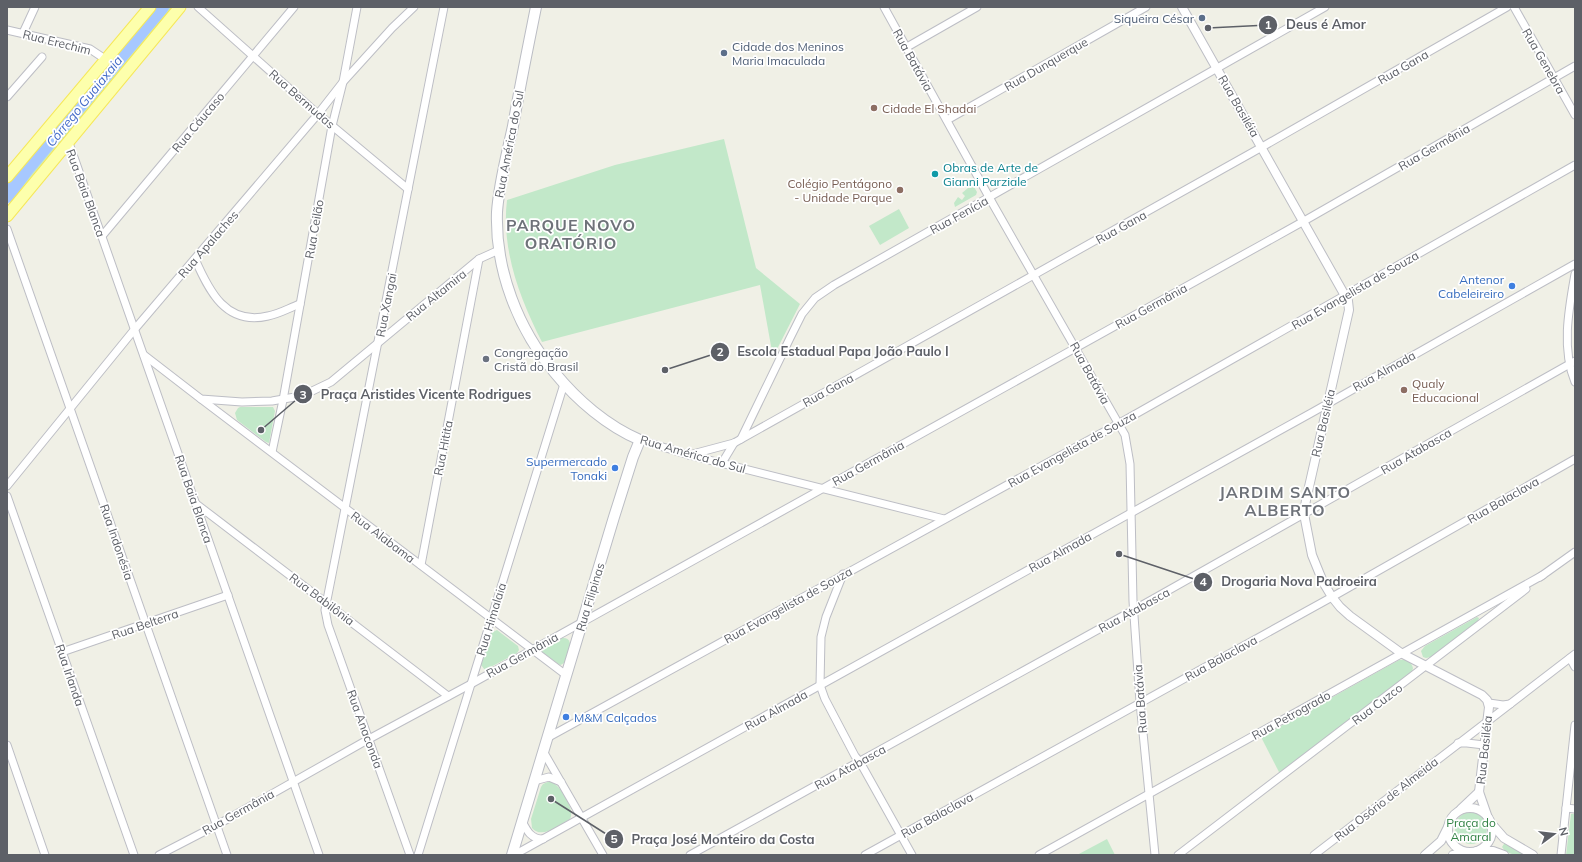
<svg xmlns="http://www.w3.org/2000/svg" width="1582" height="862" viewBox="0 0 1582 862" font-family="Mulish,sans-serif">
	<rect width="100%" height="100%" fill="#f0f0e6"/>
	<!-- green -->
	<g fill="#c2e8c9">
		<path d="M166 7H173L11 201 9 199 25 176Z"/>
		<path d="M724 139 756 268 800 304 773 357 760 285 542 342C520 299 501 250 507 200L615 165Z"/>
		<path d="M974 187 977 192 976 195 955 207 954 203 958 197 962 200 965 196 962 193 968 188Z"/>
		<path d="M899 209 909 228 880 245 869 226Z"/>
		<path d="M240 407H273L275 411 269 443 266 442 237 420 235 413 238 408Z"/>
		<path d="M1477 617 1479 618 1478 621 1431 657 1426 658 1423 657 1421 651 1425 646Z"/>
		<path d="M497 630 518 646 519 650 517 653 485 670 481 665 491 633Z"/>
		<path d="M562 638C577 636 569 663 560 665L543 653 541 650Z"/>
		<path d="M1399 660C1406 659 1411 661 1413 668L1412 672 1280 774 1261 737Z"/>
		<path d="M550 781C560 784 576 811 570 819 560 824 542 840 532 828L531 819 541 787 543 784Z"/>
		<circle cx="1471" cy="828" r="16"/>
		<path d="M1571 814H1575V855H1566Z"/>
		<path d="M1107 839 1115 855H1077Z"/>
		<path d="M1504 844H1506L1525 855C1516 855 1507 855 1502 847Z"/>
	</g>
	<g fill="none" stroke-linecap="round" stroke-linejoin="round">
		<!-- river -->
		<path stroke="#a7c8ff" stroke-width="14" d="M7 196 26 170 162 7"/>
		<defs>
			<g id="minor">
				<path d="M198 7 318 114 408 189"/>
				<path d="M884 7 994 206 1125 435 1130 464 1133 601 1140 702 1155 855"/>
				<path d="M1514 7 1575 115"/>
				<path d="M7 30 90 49 105 59"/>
				<path d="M23 33 35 7"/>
				<path d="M907 47 977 7"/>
				<path d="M7 97 42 57"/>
				<path d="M947 120 1146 7"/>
				<path d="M69 143 319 855"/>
				<path d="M7 229 227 855"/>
				<path d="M102 236 294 7"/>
				<path d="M195 259C209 291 226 326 268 316 279 314 289 308 300 304"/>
				<path d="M1575 274C1569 308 1561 348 1575 382"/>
				<path d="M144 355 201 399 242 402 272 401 295 397 308 393 331 382 479 259 499 250"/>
				<path d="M201 399 566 675"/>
				<path d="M741 439 790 338 802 314 815 298 834 285 1325 7"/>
				<path d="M640 440 689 455 944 519"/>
				<path d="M272 452 283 400 332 126 343 82 357 7"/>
				<path d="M689 455 734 443 1262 147 1507 7"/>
				<path d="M722 463 734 443"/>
				<path d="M7 486 134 330 318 114 343 82 392 28 414 7"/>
				<path d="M7 496 134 855"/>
				<path d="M195 503 448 696"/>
				<path d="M421 565 479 259"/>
				<path d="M843 574 826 617 821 637 820 685 825 699 855 756 860 762 912 855"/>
				<path d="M1540 577 1575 552"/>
				<path d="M62 652 228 595"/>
				<path d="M1570 658 1575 667"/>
				<path d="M1489 703 1503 705 1510 704"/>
				<path d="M547 738 1118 424 1575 165"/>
				<path d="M1458 743H1467L1484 745"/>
				<path d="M7 745 45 855"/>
				<path d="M543 751 603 855"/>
				<path d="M534 781 549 777 561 782"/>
				<path d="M1566 808 1575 809"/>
				<path d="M522 821C527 831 531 839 543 839"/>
				<path d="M159 855 217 825 369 739 471 684 1304 221 1575 66"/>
				<path d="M410 855 328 625 325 610 444 7"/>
				<path d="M418 855 564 384"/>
				<path d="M514 855 1313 412 1575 264"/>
				<path d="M690 855 1130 612 1575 361"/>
				<path d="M865 855 1332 597 1575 459"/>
				<path d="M1039 855 1543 575"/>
				<path d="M1178 855 1526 589"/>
				<path d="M1314 855 1575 654"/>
				<path d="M1561 855 1575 725"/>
			</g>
			<g id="tertiary">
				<path d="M1182 7 1348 301 1349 310 1306 500 1304 514 1312 555 1323 582 1332 597 1340 607 1350 616 1401 653 1482 695 1487 700 1489 707 1479 792 1488 818"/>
				<circle cx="1470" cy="830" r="22"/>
				<path d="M1461 809 1479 792"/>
				<path d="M1490 822 1504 838 1533 855"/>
				<path d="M1477 851H1493L1504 855"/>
				<path d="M1425 855 1441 841 1448 827"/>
				<path d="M1453 855 1467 852"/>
			</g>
			<path id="secondary" d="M512 855 614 517 633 457 640 440C607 426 577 400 555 373 518 329 495 270 497 212 499 183 507 154 513 126 520 86 528 47 536 7"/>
			<g id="primary">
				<path d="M7 177 150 7"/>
				<path d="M7 216 180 7"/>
			</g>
		</defs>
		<!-- minor casing -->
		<use href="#minor" stroke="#bdbec5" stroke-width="9"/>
		<!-- tertiary casing -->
		<use href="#tertiary" stroke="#bdbec5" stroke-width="10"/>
		<!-- secondary casing -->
		<use href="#secondary" stroke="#bbbdc4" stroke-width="12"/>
		<!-- primary casing -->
		<use href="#primary" stroke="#f6e859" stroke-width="13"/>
		<!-- minor -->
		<use href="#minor" stroke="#fff" stroke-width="7"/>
		<!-- tertiary -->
		<use href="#tertiary" stroke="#fff" stroke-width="8"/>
		<!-- secondary -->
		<use href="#secondary" stroke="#fff" stroke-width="10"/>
		<!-- primary -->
		<use href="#primary" stroke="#fdffac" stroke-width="11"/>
	</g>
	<!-- markers -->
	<g fill="#5c6f8a" stroke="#fff" stroke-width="1.5">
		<circle cx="1202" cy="18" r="4"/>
		<circle cx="724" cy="53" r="4"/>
	</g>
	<g fill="#8d6e63" stroke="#fff" stroke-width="1.5">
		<circle cx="874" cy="108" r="4"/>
		<circle cx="900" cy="190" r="4"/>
		<circle cx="1404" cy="390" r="4"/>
	</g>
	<circle fill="#0f9aa8" stroke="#fff" stroke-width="1.5" cx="935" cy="174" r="4"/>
	<g fill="#3f7fe0" stroke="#fff" stroke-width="1.5">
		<circle cx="1512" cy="286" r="4"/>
		<circle cx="615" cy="468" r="4"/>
		<circle cx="566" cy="717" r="4"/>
	</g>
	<circle fill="#6b7280" stroke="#fff" stroke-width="1.5" cx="486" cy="359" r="4"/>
	<g text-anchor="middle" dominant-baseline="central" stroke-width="3.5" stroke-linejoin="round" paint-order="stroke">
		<!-- service labels -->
		<g font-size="12" fill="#4e5e75" stroke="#fff" text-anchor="end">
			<text x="1194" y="18">Siqueira César</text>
			<text x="732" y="46" text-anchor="start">Cidade dos Meninos<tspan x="732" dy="14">Maria Imaculada</tspan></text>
		</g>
		<!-- street labels -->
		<g font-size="12" fill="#5d6067" stroke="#fff">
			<text transform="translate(57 42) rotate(14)">Rua Erechim</text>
			<text transform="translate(913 60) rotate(61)">Rua Batávia</text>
			<text transform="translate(1544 61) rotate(60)">Rua Genebra</text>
			<text transform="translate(1046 64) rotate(-30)">Rua Dunquerque</text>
			<text transform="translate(1403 67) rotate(-30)">Rua Gana</text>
			<text transform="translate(302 99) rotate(41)">Rua Bermudas</text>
			<text transform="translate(1239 106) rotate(60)">Rua Basiléia</text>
			<text transform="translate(198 122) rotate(-50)">Rua Cáucaso</text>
			<text transform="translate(509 144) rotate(-79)">Rua América do Sul</text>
			<text transform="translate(1434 147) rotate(-30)">Rua Germânia</text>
			<text transform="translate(86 193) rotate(70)">Rua Baia Blanca</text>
			<text transform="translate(959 215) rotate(-29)">Rua Fenícia</text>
			<text transform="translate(1121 227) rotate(-29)">Rua Gana</text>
			<text transform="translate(314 229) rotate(-80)">Rua Ceilão</text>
			<text transform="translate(208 244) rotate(-49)">Rua Apalaches</text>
			<text transform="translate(1355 290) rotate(-30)">Rua Evangelista de Souza</text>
			<text transform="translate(436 295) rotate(-39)">Rua Altamira</text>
			<text transform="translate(386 305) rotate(-79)">Rua Xangai</text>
			<text transform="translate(1151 306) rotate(-29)">Rua Germânia</text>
			<text transform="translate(1384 371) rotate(-29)">Rua Almada</text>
			<text transform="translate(1090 373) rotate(61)">Rua Batávia</text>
			<text transform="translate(828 390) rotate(-29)">Rua Gana</text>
			<text transform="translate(1323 423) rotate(-77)">Rua Basiléia</text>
			<text transform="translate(443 448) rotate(-79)">Rua Hitita</text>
			<text transform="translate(1072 449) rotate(-29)">Rua Evangelista de Souza</text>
			<text transform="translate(1416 451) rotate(-30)">Rua Atabasca</text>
			<text transform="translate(693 454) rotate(16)">Rua América do Sul</text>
			<text transform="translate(868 463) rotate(-29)">Rua Germânia</text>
			<text transform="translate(194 499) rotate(71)">Rua Baia Blanca</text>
			<text transform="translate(1503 500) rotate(-30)">Rua Balaclava</text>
			<text transform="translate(383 537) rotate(37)">Rua Alabama</text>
			<text transform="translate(117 542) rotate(71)">Rua Indonésia</text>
			<text transform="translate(1060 552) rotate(-29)">Rua Almada</text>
			<text transform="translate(590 597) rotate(-73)">Rua Filipinas</text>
			<text transform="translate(322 599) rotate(37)">Rua Babilônia</text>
			<text transform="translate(788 605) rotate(-29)">Rua Evangelista de Souza</text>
			<text transform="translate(1134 610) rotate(-29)">Rua Atabasca</text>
			<text transform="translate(491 619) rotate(-73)">Rua Himalaia</text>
			<text transform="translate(145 624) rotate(-19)">Rua Belterra</text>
			<text transform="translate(522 655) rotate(-29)">Rua Germânia</text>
			<text transform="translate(1221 658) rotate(-29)">Rua Balaclava</text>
			<text transform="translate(70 675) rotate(71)">Rua Irlanda</text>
			<text transform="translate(1140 699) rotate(-94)">Rua Batávia</text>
			<text transform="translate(1377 704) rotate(-37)">Rua Cuzco</text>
			<text transform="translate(776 710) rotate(-29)">Rua Almada</text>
			<text transform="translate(1291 715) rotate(-29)">Rua Petrogrado</text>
			<text transform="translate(365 729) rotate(70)">Rua Anaconda</text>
			<text transform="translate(1484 750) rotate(-84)">Rua Basiléia</text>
			<text transform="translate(850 767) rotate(-29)">Rua Atabasca</text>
			<text transform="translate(1386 799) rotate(-38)">Rua Osório de Almeida</text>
			<text transform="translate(238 812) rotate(-29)">Rua Germânia</text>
			<text transform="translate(937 815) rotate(-29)">Rua Balaclava</text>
		</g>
		<!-- education labels -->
		<g font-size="12" fill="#785e54" stroke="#fff" text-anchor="start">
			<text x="882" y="108">Cidade El Shadai</text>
			<text x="892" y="183" text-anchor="end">Colégio Pentágono<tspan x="892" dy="14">- Unidade Parque</tspan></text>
			<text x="1412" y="383">Qualy<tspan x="1412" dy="14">Educacional</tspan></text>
		</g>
		<!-- culture labels -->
		<g font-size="12" fill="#0d838f" stroke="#fff" text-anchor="start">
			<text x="943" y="167">Obras de Arte de<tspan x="943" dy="14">Gianni Parziale</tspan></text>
		</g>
		<!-- shop labels -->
		<g font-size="12" fill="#366cbe" stroke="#fff" text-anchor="end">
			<text x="1504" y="279">Antenor<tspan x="1504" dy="14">Cabeleireiro</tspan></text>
			<text x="607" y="461">Supermercado<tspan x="607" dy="14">Tonaki</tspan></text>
			<text x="574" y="717" text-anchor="start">M&amp;M Calçados</text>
		</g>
		<!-- worship labels -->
		<g font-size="12" fill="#5b616d" stroke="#fff" text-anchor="start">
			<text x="494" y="352">Congregação<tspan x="494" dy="14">Cristã do Brasil</tspan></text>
		</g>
		<!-- park labels -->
		<g font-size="12" fill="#318244" stroke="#fff">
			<text x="1471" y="822">Praça do<tspan x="1471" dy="14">Amaral</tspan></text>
		</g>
		<!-- water labels -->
		<g font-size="13" font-style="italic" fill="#446bc8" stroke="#fff">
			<text transform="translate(84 101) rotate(-51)">Córrego Guaiaxaia</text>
		</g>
		<!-- district labels -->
		<g font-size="16" font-weight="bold" letter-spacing="1" fill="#6e7279" stroke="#fff">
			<text x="571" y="225">PARQUE NOVO<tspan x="571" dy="18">ORATÓRIO</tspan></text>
			<text x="1285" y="492">JARDIM SANTO<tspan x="1285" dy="18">ALBERTO</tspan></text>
		</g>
	</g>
	<!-- callouts -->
	<path fill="none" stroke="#5d6067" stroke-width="1.5" d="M1208 28L1268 25M665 370L720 352M261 430L303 394M1119 554L1203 582M551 799L614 839"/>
	<g fill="#5d6067" stroke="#fff" stroke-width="1.5">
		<circle cx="1208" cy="28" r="4"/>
		<circle cx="665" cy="370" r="4"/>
		<circle cx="261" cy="430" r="4"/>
		<circle cx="1119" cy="554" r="4"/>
		<circle cx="551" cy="799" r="4"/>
		<circle cx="1268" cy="25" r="10"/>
		<circle cx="720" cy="352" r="10"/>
		<circle cx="303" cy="394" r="10"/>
		<circle cx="1203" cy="582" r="10"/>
		<circle cx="614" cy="839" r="10"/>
	</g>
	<g font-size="12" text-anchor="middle" font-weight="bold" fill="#fff">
		<text x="1268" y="29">1</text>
		<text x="720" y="356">2</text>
		<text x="303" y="399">3</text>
		<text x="1203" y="586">4</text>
		<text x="614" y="843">5</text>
	</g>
	<g font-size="13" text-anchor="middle" font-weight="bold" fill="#5d6067" stroke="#fff" stroke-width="3.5" stroke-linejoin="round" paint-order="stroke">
		<text x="1326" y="29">Deus é Amor</text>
		<text x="843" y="356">Escola Estadual Papa João Paulo I</text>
		<text x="426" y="399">Praça Aristides Vicente Rodrigues</text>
		<text x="1299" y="586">Drogaria Nova Padroeira</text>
		<text x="723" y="844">Praça José Monteiro da Costa</text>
	</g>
	<!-- border -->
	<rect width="1582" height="862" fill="none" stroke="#5d6067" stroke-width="16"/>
	<!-- north arrow -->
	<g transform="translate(1554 834) rotate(75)" stroke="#ffffff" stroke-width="3" paint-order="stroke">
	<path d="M0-3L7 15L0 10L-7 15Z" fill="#5d6067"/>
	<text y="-6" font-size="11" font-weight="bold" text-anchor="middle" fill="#5d6067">N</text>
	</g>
</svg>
